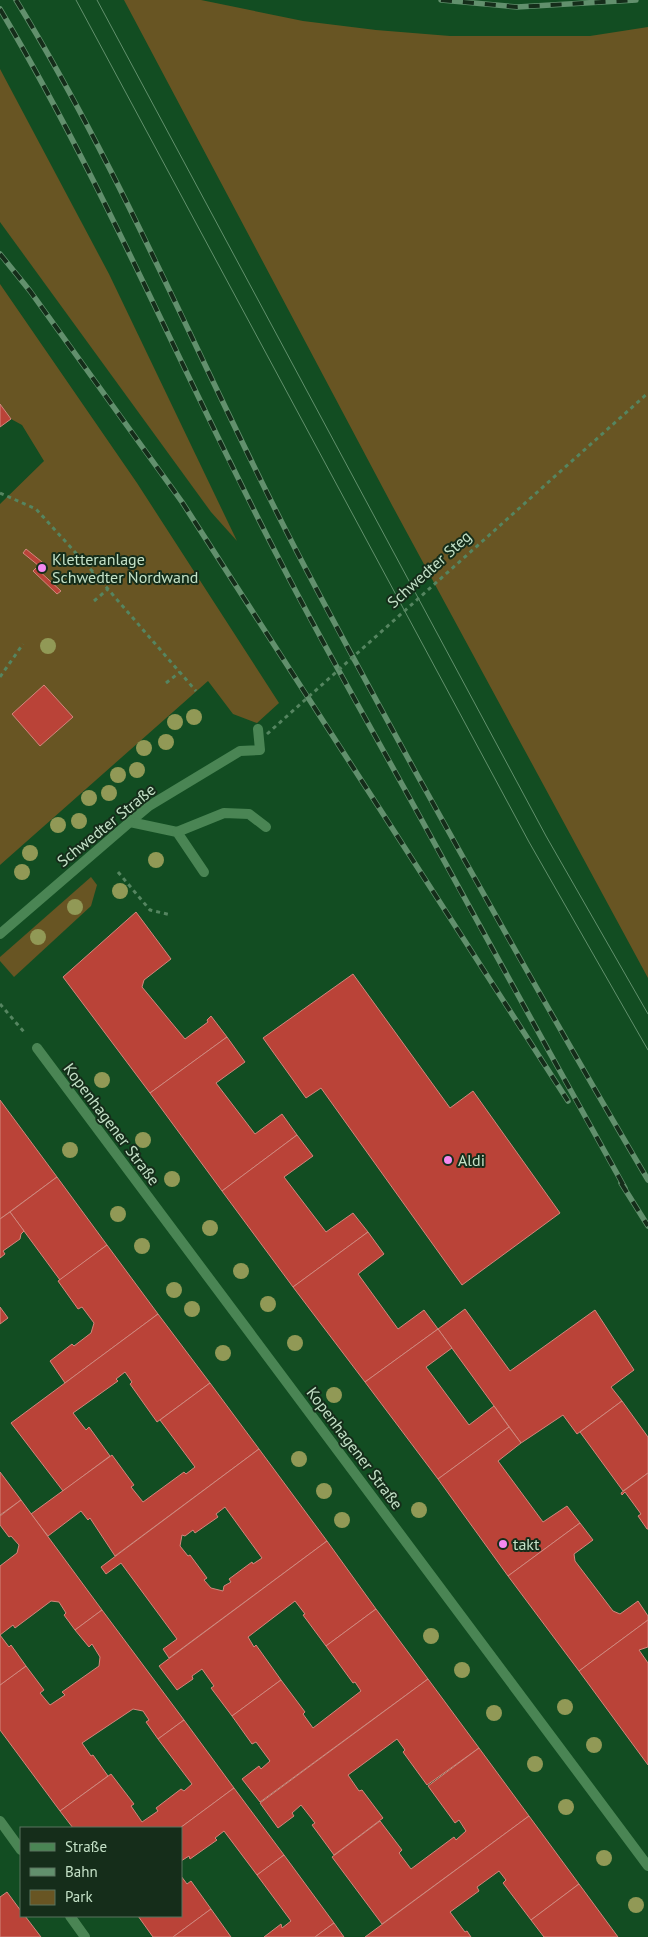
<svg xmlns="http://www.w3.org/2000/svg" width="648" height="1937" viewBox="0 0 648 1937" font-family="'PT Sans',sans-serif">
	<rect width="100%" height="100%" fill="#124d22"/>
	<!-- green -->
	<g fill="#685523">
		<path d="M124 0H201L303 21 376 30 450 36H590L648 27V978L393 507Z"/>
		<path d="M0 69 109 274 237 541 211 512 0 222Z"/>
		<path d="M0 284 137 483 279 703 257 723 233 714 208 681 0 865V504L44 461 22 425 11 419 0 404Z"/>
		<path d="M91 877 97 885 91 906 14 977 0 961V957Z"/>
	</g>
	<!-- building -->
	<g fill="#ba4338" stroke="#d2877d" fill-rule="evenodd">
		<path d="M0 404 11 419 0 427Z"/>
		<path d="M26 549 47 566 44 570 23 553Z"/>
		<path d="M36 568 61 591 57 594 33 571Z"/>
		<path d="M44 685 73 717 40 746 12 714Z"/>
		<path d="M136 912 171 959 144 980 142 987 185 1039 208 1022 207 1020 211 1016 227 1037 150 1093 63 977Z"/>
		<path d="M353 974 450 1108 473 1091 560 1213 462 1285 321 1088 306 1098 263 1038Z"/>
		<path d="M227 1037 245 1062 216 1083 255 1134 282 1114 297 1135 222 1191 150 1093Z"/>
		<path d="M0 1100 57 1177 0 1219Z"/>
		<path d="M297 1135 313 1156 284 1177 326 1232 353 1213 368 1232 293 1287 222 1191Z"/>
		<path d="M57 1177 107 1245 60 1280 10 1212Z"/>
		<path d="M10 1212 24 1231 21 1234 20 1239 3 1251 5 1254 0 1258V1219Z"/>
		<path d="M368 1232 384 1254 358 1274 398 1329 424 1310 438 1329 365 1382 293 1287Z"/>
		<path d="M107 1245 158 1314 65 1383 50 1361 72 1344 74 1346 91 1333 94 1323 82 1307 78 1309 58 1281Z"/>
		<path d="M0 1307 8 1318 0 1324Z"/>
		<path d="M465 1309 510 1371 595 1310 634 1370 611 1387 622 1401 577 1434 563 1415 521 1443 438 1329Z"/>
		<path d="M158 1314 210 1383 157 1422 130 1384 132 1382 125 1372 116 1379 118 1381 73 1413 86 1430 89 1427 110 1456 63 1491 11 1423Z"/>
		<path d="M438 1329 452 1348 426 1367 469 1425 494 1406 509 1427 438 1479 365 1382Z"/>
		<path d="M210 1383 259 1449 115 1556 90 1518 88 1520 81 1511 48 1536 31 1514 112 1455 134 1485 131 1487 143 1502 184 1472 186 1474 195 1467 160 1420Z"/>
		<path d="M622 1401 648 1437V1473L623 1491 580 1432Z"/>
		<path d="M509 1427 521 1443 498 1461 543 1522 567 1506 580 1523 508 1576 438 1479Z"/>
		<path d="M259 1449 327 1541 169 1658 163 1649 177 1639 121 1563 106 1574 101 1567ZM225 1507 262 1558 253 1564 252 1562 229 1579 231 1582 224 1586 223 1591 211 1588 204 1580 207 1578 190 1555 188 1556 180 1546 182 1535 185 1536 193 1530 195 1533 218 1517 216 1514Z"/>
		<path d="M0 1472 21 1500 0 1515Z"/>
		<path d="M648 1473V1529H647L638 1516 641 1514 625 1492 622 1495 621 1493Z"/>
		<path d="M21 1500 102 1610 75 1630 64 1615 66 1613 59 1602 51 1601 15 1628 13 1625 0 1635V1566L17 1553 19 1545 11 1536 9 1537 0 1525V1516Z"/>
		<path d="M580 1523 593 1540 574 1554 575 1561 613 1611 620 1614 638 1601 648 1616V1620L579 1671 508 1576Z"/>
		<path d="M327 1541 376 1609 326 1646 303 1615 305 1614 295 1601 248 1637 254 1647 256 1645 281 1680 232 1716 211 1688 214 1686 202 1669 192 1676 193 1679 177 1690 159 1666Z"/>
		<path d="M376 1609 428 1679 260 1802 242 1779 259 1766 261 1769 270 1761 256 1742 252 1744 232 1716 281 1680 305 1712 303 1714 313 1728 361 1691 355 1682 353 1683 326 1646Z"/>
		<path d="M102 1610 184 1720 158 1739 146 1722 149 1720 143 1711 133 1709 82 1743 91 1756 93 1755 108 1776 60 1811 0 1730V1685L26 1666 44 1690 40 1693 50 1705 65 1695 62 1692 99 1666 100 1657 92 1644 89 1647 75 1630Z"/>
		<path d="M648 1620V1647L639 1650 648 1663V1765L579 1671Z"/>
		<path d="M0 1635 9 1647 11 1645 26 1666 0 1685Z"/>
		<path d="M428 1679 479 1748 427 1785 403 1752 405 1750 397 1739 348 1775 359 1791 362 1790 383 1818 334 1855 312 1825 315 1823 301 1805 292 1813 294 1816 278 1828 260 1803Z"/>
		<path d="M184 1720 234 1788 180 1828H73L60 1811 111 1774 134 1804 131 1806 142 1822 158 1811 156 1808 181 1789 184 1791 192 1784 158 1739Z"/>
		<path d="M479 1748 529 1816 382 1924 332 1857 380 1821 402 1850 399 1853 411 1869 454 1837 456 1840 466 1831 459 1820 455 1823 428 1786Z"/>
		<path d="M234 1788 284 1855 257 1875 224 1831 215 1838 217 1840 190 1859 189 1856 181 1861 180 1828Z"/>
		<path d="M529 1816 579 1884 531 1920 503 1883 506 1880 499 1871 477 1887 479 1891 450 1912 465 1932 467 1931 471 1937H365Z"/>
		<path d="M284 1855 334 1923 315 1937H264L281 1924 282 1928 291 1921 257 1875Z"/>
		<path d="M181 1876 187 1884 191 1881 211 1909 173 1937H153L138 1916H181Z"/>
		<path d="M579 1884 618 1937H544L531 1920Z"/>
		<path d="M7 1892 21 1911V1916H25L41 1937H0V1897Z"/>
		<path d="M211 1909 231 1937H173Z"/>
		<path d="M334 1923 344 1937H315Z"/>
	</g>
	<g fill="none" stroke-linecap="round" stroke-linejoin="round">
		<!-- path -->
		<g stroke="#558560" stroke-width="3" stroke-dasharray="4 4" stroke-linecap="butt">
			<path d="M0 493 36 509 94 573 196 691"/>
			<path d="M84 577 94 573"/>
			<path d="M94 601 108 589"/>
			<path d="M0 677 23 644"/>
			<path d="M166 683 180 672"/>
			<path d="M118 872 150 910 171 915"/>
			<path d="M0 1004 24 1032"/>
		</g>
		<!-- service -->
		<g stroke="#4a8554" stroke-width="10">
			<path d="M130 822 149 806 240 751 260 750 258 729"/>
			<path d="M130 822 177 832 204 872"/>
			<path d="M177 832 224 813 249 814 266 827"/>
		</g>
		<!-- minor -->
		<g stroke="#4a8554" stroke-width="10">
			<path d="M0 934 130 822"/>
			<path d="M37 1048 648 1866"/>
			<path d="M0 1821 21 1850"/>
			<path d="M70 1916 85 1937"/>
		</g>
		<!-- tram -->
		<g stroke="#62906d" stroke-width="1">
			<path d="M76 0 529 842 648 1050"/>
			<path d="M97 0 546 836 648 1014"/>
		</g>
		<defs>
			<g id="rail">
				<path d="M16 0C124 176 202 369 297 552 335 625 375 698 415 771 491 908 568 1045 648 1180"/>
				<path d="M441 0 517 7 636 0"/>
				<path d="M0 9C105 186 184 377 279 559 322 643 369 724 414 806 484 934 554 1061 625 1188"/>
				<path d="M0 254 30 291 182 502 568 1101"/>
				<path d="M621 1183 648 1226"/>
			</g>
		</defs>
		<!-- rail casing -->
		<use href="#rail" stroke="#62906d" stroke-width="5.5"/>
		<!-- rail -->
		<use href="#rail" stroke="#152d1a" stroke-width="4" stroke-dasharray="11" stroke-linecap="butt"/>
		<!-- path-bridge -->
		<path stroke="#558560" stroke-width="3" stroke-dasharray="4 4" stroke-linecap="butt" d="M267 734 648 393"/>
	</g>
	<!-- trees -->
	<g fill="#919956">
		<circle cx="48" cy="646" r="8"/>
		<circle cx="194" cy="717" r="8"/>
		<circle cx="175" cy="722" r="8"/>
		<circle cx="166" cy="742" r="8"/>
		<circle cx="144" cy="748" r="8"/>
		<circle cx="137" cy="770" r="8"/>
		<circle cx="118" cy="775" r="8"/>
		<circle cx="109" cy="793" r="8"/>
		<circle cx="89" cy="798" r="8"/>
		<circle cx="79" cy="821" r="8"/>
		<circle cx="58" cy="825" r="8"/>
		<circle cx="30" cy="853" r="8"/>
		<circle cx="156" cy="860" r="8"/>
		<circle cx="22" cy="872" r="8"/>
		<circle cx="120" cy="891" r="8"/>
		<circle cx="75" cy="907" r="8"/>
		<circle cx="38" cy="937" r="8"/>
		<circle cx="102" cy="1080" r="8"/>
		<circle cx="143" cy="1140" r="8"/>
		<circle cx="70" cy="1150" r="8"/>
		<circle cx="172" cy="1179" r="8"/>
		<circle cx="118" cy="1214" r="8"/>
		<circle cx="210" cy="1228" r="8"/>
		<circle cx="142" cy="1246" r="8"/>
		<circle cx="241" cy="1271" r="8"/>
		<circle cx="174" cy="1290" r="8"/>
		<circle cx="268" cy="1304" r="8"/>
		<circle cx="192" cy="1309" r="8"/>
		<circle cx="295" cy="1343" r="8"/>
		<circle cx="223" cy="1353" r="8"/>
		<circle cx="334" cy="1395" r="8"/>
		<circle cx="299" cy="1459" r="8"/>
		<circle cx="324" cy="1491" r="8"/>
		<circle cx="419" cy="1510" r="8"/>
		<circle cx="342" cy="1520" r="8"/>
		<circle cx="431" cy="1636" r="8"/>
		<circle cx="462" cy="1670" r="8"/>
		<circle cx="565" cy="1707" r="8"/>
		<circle cx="494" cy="1713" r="8"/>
		<circle cx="594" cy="1745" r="8"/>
		<circle cx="535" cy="1764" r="8"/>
		<circle cx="566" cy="1807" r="8"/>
		<circle cx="604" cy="1858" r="8"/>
		<circle cx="636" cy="1905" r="8"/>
	</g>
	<!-- markers -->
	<g fill="#f489f0" stroke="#152d1a" stroke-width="2">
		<circle cx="42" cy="568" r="5"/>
		<circle cx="448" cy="1160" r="5"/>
		<circle cx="503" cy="1544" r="5"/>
	</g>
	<g text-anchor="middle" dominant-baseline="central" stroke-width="4" stroke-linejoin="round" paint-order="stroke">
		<!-- poi labels -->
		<g font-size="16" fill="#c4e1c7" stroke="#152d1a" text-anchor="start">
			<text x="52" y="559">Kletteranlage<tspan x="52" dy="18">Schwedter Nordwand</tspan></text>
			<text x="458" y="1160">Aldi</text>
			<text x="513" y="1544">takt</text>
		</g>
		<!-- street labels -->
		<g font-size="16" fill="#c4e1c7" stroke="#152d1a">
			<text transform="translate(429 569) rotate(-42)">Schwedter Steg</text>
			<text transform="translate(106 825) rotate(-39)">Schwedter Straße</text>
			<text transform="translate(112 1124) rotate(53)">Kopenhagener Straße</text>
			<text transform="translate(355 1448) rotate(53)">Kopenhagener Straße</text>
		</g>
	</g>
	<!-- legend -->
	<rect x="20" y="1827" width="162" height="90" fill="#152d1a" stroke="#5b755f"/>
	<rect x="30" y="1843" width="25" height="8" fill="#4a8554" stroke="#5b755f"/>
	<text x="65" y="1852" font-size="15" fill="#c4e1c7">Straße</text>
	<rect x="30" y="1868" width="25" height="8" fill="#62906d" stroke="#5b755f"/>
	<text x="65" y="1877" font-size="15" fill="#c4e1c7">Bahn</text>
	<rect x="30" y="1890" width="25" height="15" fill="#685523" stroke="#5b755f"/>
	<text x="65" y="1902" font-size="15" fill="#c4e1c7">Park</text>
</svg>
